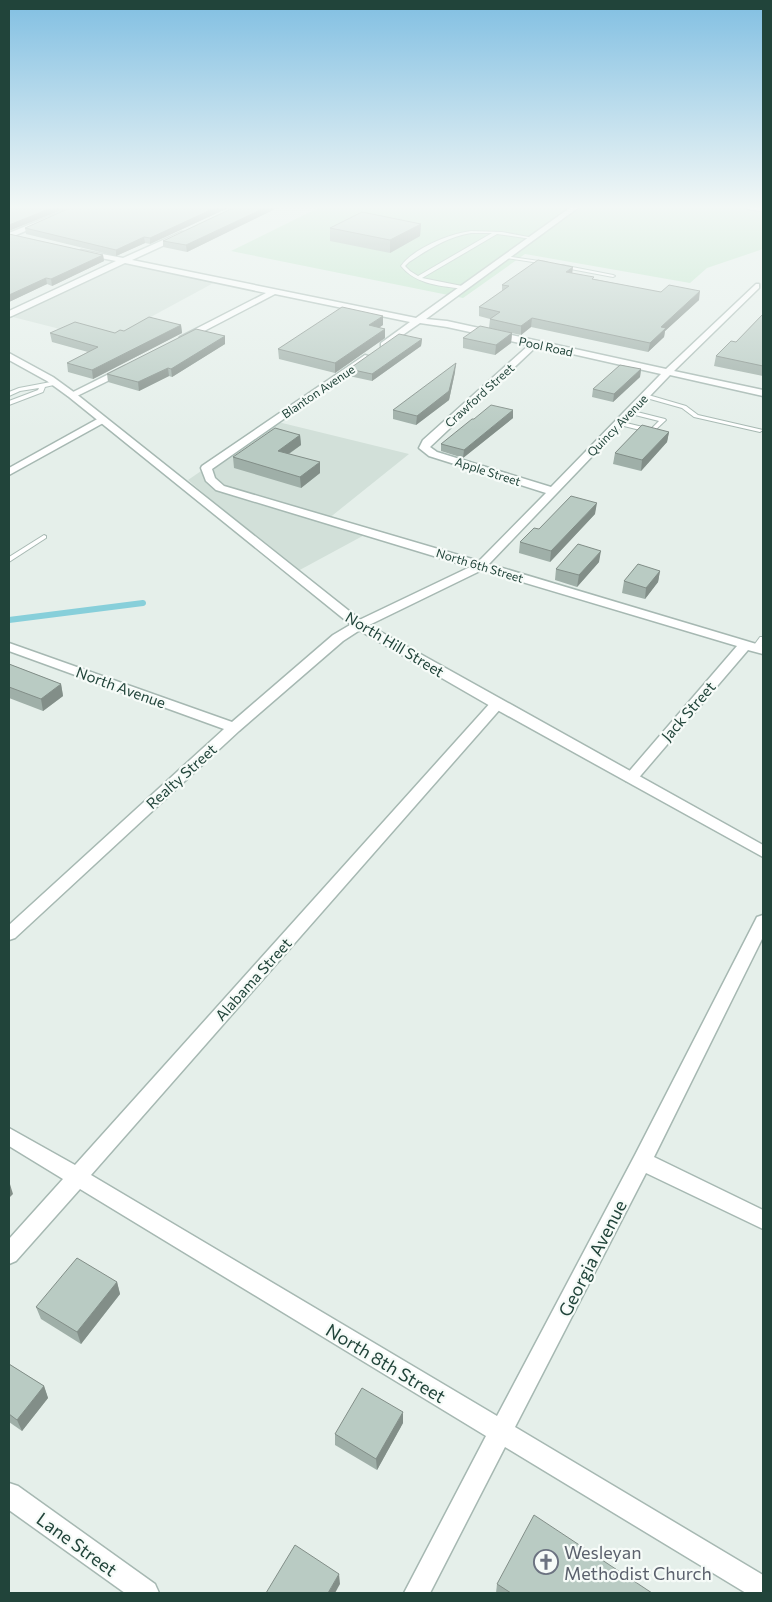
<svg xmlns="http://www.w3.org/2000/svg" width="772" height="1602" viewBox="0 0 772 1602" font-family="Commissioner,sans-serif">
	<rect width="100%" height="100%" fill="#e5efea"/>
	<!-- built -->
	<g fill="#d2e0d9">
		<path d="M123 260 219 280 99 345 56 328 9 316Z"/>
		<path d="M274 421 409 454 328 519 370 532 296 572 188 480Z"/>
	</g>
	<!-- green -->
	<path fill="#bbe3c5" d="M320 207H763V249L707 268 690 283 525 254 463 298 231 251Z"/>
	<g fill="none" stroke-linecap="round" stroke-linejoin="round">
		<!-- stream -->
		<path stroke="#87cfda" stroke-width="6" d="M9 620 143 603"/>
		<defs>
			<g id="service">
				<path d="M471 231 502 232 534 238 532 239 497 234 422 278 467 287V289H465C442 286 416 285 401 266 414 248 449 234 471 231ZM471 233H492L418 276 410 271 405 266 409 262C429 249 447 237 471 233Z"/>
				<path d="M505 256 546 262 548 263 546 264 507 258H505Z"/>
				<path d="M562 265 613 275 615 276 613 277 560 267V266Z"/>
				<path d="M56 381 58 382V384L45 387 43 392 9 405V401L38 390 39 388 20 391 9 396V392L19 388Z"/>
				<path d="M645 394 686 406 698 415 763 430 760 432 694 417 682 408 643 397 642 396Z"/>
				<path d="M629 410 665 419 666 420 652 433 616 424 615 423 618 421 651 429 659 421 627 413V411Z"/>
				<path d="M44 535 46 536V538L9 562V557Z"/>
				<path d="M760 637H763V644L759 650H753L752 648Z"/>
			</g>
			<g id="minor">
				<path d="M73 207H82L9 238V233Z"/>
				<path d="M571 207H579L426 319 447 321 666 369 756 284H759V288L674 371 763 390V396L670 375 489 564 763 646V654L748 650 636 781H626L624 778 626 775 737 646 482 570 363 628 343 641 239 731 15 938 9 940V925L224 729 9 651V643L232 722 333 635 355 622 470 567 216 490 206 481 201 468 202 466 365 355 368 356V360L212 469 215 478 224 486 479 561 546 493 429 456 419 448 423 440 529 345 447 327 420 323 384 348 381 347V343L410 322 275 294 183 342 179 339 180 337 266 293 125 263 12 316 9 317V311L116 261 81 254V250L123 258 181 232H184V236L132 260 416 318ZM537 346 661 374 551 487 437 452 430 447Z"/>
				<path d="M747 207H763V211L748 209Z"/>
				<path d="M125 366 130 369 128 371 75 397 72 398 67 395Z"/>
				<path d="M101 417 105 418V422L9 475V468Z"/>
				<path d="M497 700 504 704 502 707 91 1175 497 1416 635 1155 755 921 757 917 763 915V937L654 1157 763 1210V1229L646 1173 515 1427 763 1575V1593H746L505 1447 430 1593H404L486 1436 80 1189 16 1261 9 1264V1239L63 1179 9 1146V1128L75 1165 492 701Z"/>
				<path d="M9 1483 18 1486 155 1584 159 1593H125L9 1510Z"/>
			</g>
			<path id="tertiary" d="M9 353 53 377 75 393 363 622 763 845V857L492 707 355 628 69 397 47 381 9 360Z"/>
		</defs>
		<!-- service casing -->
		<use href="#service" stroke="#a6b8b2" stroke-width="2"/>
		<!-- minor casing -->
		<use href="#minor" stroke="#a6b8b2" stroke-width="3"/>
		<!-- tertiary casing -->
		<use href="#tertiary" stroke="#a6b8b2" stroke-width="3"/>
		<!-- service -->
		<use href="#service" fill="#fff" fill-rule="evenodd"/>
		<!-- minor -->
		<use href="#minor" fill="#fff" fill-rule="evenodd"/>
		<!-- tertiary -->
		<use href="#tertiary" fill="#fff" fill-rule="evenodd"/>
	</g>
	<!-- wall -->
	<g fill="#9fafa8">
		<path d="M72 207H230L150 244 145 243 116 256 26 234 25 228Z"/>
		<path d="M235 207H279L187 252 163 247V241Z"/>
		<path d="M421 224 420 236 390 253 330 241V228Z"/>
		<path d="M9 234 103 255 104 261 52 286 47 284 9 302Z"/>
		<path d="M572 273 594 279 699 300 665 331 664 337 648 352 531 327 521 335 489 328 490 319 479 316V307L502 291V285Z"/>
		<path d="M763 314V376L714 366 716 356 736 342Z"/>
		<path d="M181 325 182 333 93 379 68 372 67 363 88 352 52 342 50 333H115L124 331Z"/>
		<path d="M383 325 379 327 385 338 335 373 279 359 278 349Z"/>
		<path d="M512 333 511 343 495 355 463 348V338Z"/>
		<path d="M225 336V344L172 377 169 376 139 391 108 382 107 374Z"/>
		<path d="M422 339 421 346 372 381 349 376V369Z"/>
		<path d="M641 369 640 377 613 402 592 397 593 389Z"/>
		<path d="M455 372 449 400 416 425 393 419V410Z"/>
		<path d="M513 410V418L463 458 441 451V444Z"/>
		<path d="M669 432 667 442 641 471 613 464 615 453Z"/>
		<path d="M300 435 301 445 289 454 320 473 301 488 234 468 233 457Z"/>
		<path d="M595 514 550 562 519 553 520 542 539 529Z"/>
		<path d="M599 562 577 587 555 580 556 569Z"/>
		<path d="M660 571 658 582 645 599 622 593 624 581Z"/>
		<path d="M9 664 61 684 63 696 43 711 9 698Z"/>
		<path d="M117 1282 120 1294 81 1344 41 1319 36 1307Z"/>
		<path d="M9 1364 44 1386 48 1398 22 1431 9 1422Z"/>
		<path d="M403 1423 377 1470 335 1445V1434Z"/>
		<path d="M497 1584 652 1593H496Z"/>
	</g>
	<!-- shaded-wall -->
	<g fill="#828e88">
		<path d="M54 207H69L9 231V225Z"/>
		<path d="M217 207H230L150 244V238Z"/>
		<path d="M267 207H279L187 252 186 245Z"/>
		<path d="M421 224 420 236 390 253V240Z"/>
		<path d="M144 237 145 243 116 256V250Z"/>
		<path d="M103 255 104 261 52 286 51 279Z"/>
		<path d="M573 267 572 275 566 272Z"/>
		<path d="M46 278 47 284 9 302V295Z"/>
		<path d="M700 291 699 300 665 331 664 337 648 352 650 343 661 327Z"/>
		<path d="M383 316V325L369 335V325Z"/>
		<path d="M532 318 531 327 521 335V326Z"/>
		<path d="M181 325 182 333 93 379 92 370Z"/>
		<path d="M385 329V338L335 373V363Z"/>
		<path d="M512 333 511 343 495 355 496 345Z"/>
		<path d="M225 336V344L172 377 171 369Z"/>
		<path d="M422 339 421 346 372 381V374Z"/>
		<path d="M456 363 455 372 449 400 416 425 417 416Z"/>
		<path d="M168 368 169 376 139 391 138 382Z"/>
		<path d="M641 369 640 377 613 402 614 394Z"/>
		<path d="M513 410V418L463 458 464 450Z"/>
		<path d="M669 432 667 442 641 471 642 460Z"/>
		<path d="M300 435 301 445 278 461V451Z"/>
		<path d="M320 462V473L301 488 300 477Z"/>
		<path d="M597 503 595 514 550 562 551 551Z"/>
		<path d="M601 551 599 562 577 587 579 575Z"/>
		<path d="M660 571 658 582 645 599 646 588Z"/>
		<path d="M61 684 63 696 43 711 41 699Z"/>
		<path d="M9 1181 13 1194 9 1198Z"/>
		<path d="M117 1282 120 1294 81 1344 77 1332Z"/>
		<path d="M44 1386 48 1398 22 1431 17 1420Z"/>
		<path d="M403 1412V1423L377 1470 376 1459Z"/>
		<path d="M339 1574 340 1584 335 1593H328Z"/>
	</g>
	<!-- building -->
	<g fill="#b9cbc3" stroke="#828e88">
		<path d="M14 207H54L9 225V209Z"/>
		<path d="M72 207H217L150 238 144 237 116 250 25 228Z"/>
		<path d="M235 207H267L186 245 163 241Z"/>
		<path d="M362 212 421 224 390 240 330 228Z"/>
		<path d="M9 234 103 255 51 279 46 278 9 295Z"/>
		<path d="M538 260 573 267 566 272 594 277 592 279 661 292 669 285 700 291 661 327 666 328 650 343 532 318 521 326 490 319 500 312 479 307 509 286 502 285Z"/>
		<path d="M342 307 383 316 369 325 385 329 335 363 278 349Z"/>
		<path d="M763 314V366L716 356 731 341 736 342Z"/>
		<path d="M149 317 181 325 92 370 67 363 98 347 50 333 75 322 115 333 120 330 124 331Z"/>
		<path d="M480 326 512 333 496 345 463 338Z"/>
		<path d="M196 329 225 336 171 369 168 368 138 382 107 374Z"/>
		<path d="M399 334 422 339 372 374 349 369Z"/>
		<path d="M456 363 449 391 417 416 393 410Z"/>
		<path d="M620 365 641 369 614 394 593 389Z"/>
		<path d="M491 405 513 410 464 450 441 444 472 419H474Z"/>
		<path d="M642 425 669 432 642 460 615 453Z"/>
		<path d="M275 428 300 435 278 451 320 462 300 477 233 457Z"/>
		<path d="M571 496 597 503 551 551 520 542 534 528 539 529Z"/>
		<path d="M578 544 601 551 579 575 556 569Z"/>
		<path d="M638 564 660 571 646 588 624 581Z"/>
		<path d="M9 664 61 684 41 699 9 687Z"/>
		<path d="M77 1258 117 1282 77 1332 36 1307Z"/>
		<path d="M9 1364 44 1386 17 1420 9 1414Z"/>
		<path d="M362 1388 403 1412 376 1459 335 1434Z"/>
		<path d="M534 1515 652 1593H511L497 1584Z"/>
		<path d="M295 1545 339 1574 328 1593H266Z"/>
	</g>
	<!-- sky -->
	<linearGradient id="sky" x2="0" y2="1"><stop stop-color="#81bfe2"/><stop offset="0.48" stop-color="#f3f8f6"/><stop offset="1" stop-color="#f3f8f6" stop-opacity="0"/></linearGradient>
	<rect width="772" height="431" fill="url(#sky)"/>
	<!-- icons -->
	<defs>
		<symbol id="church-ring" viewBox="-11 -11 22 22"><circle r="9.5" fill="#f6fbf8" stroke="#6b7280" stroke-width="1.5"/><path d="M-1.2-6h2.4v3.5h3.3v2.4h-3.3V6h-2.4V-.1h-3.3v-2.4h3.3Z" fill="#6b7280"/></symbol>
	</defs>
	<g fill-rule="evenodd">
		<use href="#church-ring" x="532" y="1548" width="28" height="28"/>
	</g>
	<g text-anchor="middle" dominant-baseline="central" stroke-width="4.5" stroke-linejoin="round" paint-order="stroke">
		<!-- far-street labels -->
		<g font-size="12" fill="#21443a" stroke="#f6fbf8">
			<text transform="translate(546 346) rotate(12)">Pool Road</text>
			<text transform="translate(318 391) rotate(-34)">Blanton Avenue</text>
			<text transform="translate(479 395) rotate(-42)">Crawford Street</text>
			<text transform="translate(617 425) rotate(-46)">Quincy Avenue</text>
			<text transform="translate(488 471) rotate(18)">Apple Street</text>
			<text transform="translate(480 565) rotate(17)">North 6th Street</text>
		</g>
		<!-- street labels -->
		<g font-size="15" fill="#21443a" stroke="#f6fbf8">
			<text transform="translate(395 644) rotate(31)">North Hill Street</text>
			<text transform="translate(121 687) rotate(20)">North Avenue</text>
			<text transform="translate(688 711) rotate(-49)">Jack Street</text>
			<text transform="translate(181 776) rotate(-42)">Realty Street</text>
			<text transform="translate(253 979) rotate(-48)">Alabama Street</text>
		</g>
		<!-- near-street labels -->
		<g font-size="18" fill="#21443a" stroke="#f6fbf8">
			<text transform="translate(592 1258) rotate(-63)">Georgia Avenue</text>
			<text transform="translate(386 1363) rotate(31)">North 8th Street</text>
			<text transform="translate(77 1544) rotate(36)">Lane Street</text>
		</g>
		<!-- near-worship labels -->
		<g font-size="18" fill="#5b616d" stroke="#f6fbf8" text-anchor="start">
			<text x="564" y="1552">Wesleyan<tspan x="564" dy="21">Methodist Church</tspan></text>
		</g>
	</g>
	<!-- border -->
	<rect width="772" height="1602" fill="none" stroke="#21443a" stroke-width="20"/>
</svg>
